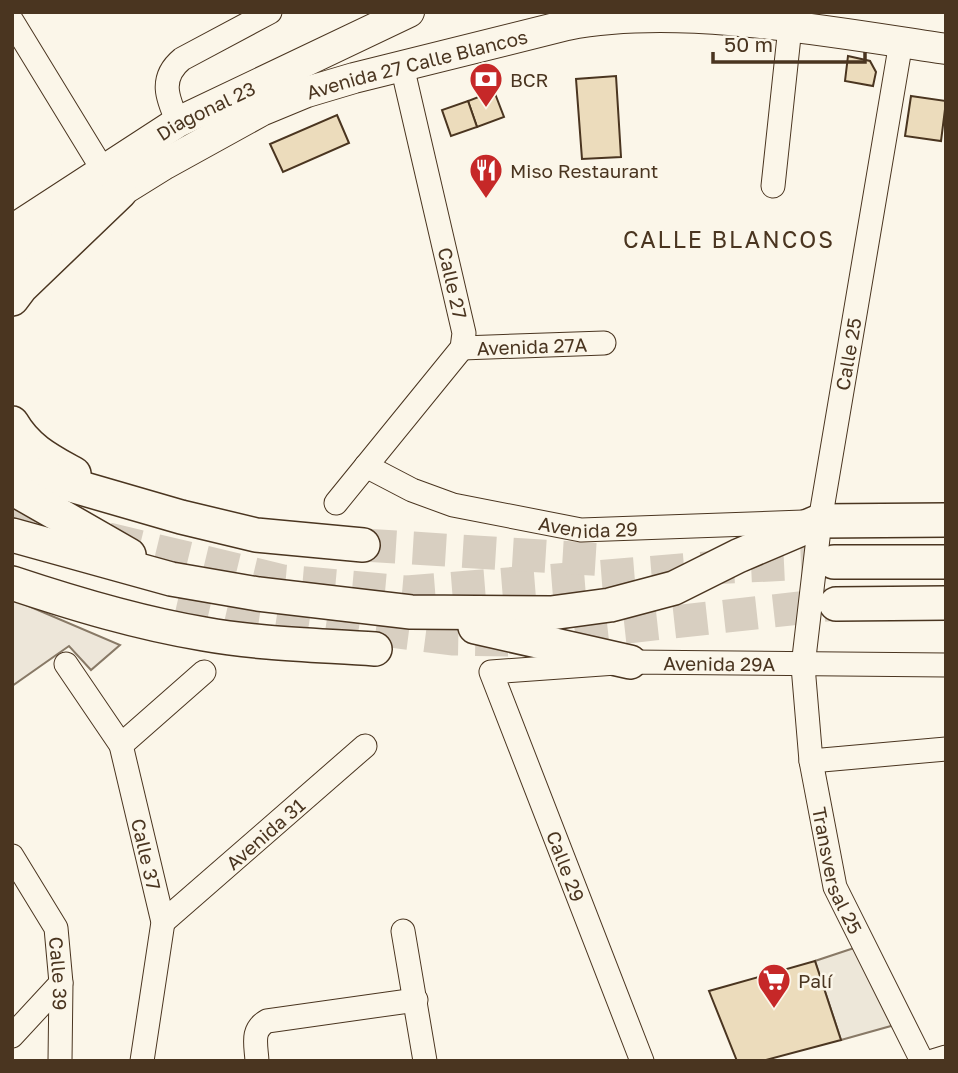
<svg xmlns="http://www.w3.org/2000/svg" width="958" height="1073" viewBox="0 0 958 1073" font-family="'Golos Text',sans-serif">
	<rect width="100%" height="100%" fill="#fbf6e9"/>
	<!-- green -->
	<path fill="#ede6d9" stroke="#887966" stroke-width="2" d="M12 599 120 645 91 670 69 646 12 686Z"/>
	<!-- parking -->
	<path fill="#ede7d9" stroke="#887966" stroke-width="2" d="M860 946 898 1024 841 1040 815 961Z"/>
	<!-- building -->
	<g fill="#ecdcbc" stroke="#4a3520" stroke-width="2">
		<path d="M848 56 870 61 876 72 873 86 845 81Z"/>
		<path d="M616 76 621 157 582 159 576 79Z"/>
		<path d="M494 91 504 117 477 127 468 101Z"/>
		<path d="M911 96 946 101 941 141 905 136Z"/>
		<path d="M468 101 477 127 451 136 442 110Z"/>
		<path d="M337 115 349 143 283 172 270 144Z"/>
		<path d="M815 961 841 1040 762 1061H737L709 991Z"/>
	</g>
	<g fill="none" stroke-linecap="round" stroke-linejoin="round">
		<!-- highway-tunnel -->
		<g stroke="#d8cfc1" stroke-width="33" stroke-dasharray="33 17" stroke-linecap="butt">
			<path d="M12 510 55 526 283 581 407 592 706 568 834 562"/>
			<path d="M363 545 606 560"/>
			<path d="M179 595 236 608 382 630 452 639 510 640 836 604"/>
		</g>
		<defs>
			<g id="minor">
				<path d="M12 21 103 170"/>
				<path id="s1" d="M901 42 820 521 803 666 811 761 835 887 922 1061"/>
				<path d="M178 122C167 98 159 78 182 59L270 12"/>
				<path d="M773 186 790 27"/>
				<path id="s2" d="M462 348 604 343"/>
				<path id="s3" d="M366 466 412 490 453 505 581 530 803 522"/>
				<path d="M336 503 462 348 464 333 402 66"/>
				<path id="s4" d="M66 664 121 745 163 922 142 1061"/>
				<path d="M121 745 204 672"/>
				<path d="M811 761 946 749"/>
				<path id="s5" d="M12 856 56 928 61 983 60 1061"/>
				<path id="s6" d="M163 922 365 746"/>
				<path d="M403 931 425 1061"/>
				<path d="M12 1036 61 983"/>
				<path d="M257 1061C256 1044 251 1030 267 1021L416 1000"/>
				<path id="s7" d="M642 1061 491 672 630 662 946 665"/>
				<path d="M933 1061 946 1057"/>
			</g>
			<g id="major">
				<path id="s8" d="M12 230 178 122 409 12"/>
				<path id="s9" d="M12 259 165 164 261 111 307 92 354 78 567 25C679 3 832 32 946 49"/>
			</g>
			<g id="highway">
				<path d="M12 299 21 287 120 192"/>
				<path d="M12 423C27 449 49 460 74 474"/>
				<path d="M12 468 181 517 256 535 363 545"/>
				<path d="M12 488 129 555"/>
				<path d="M12 535 171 579 258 594 411 612 551 613 610 605 674 588 738 556 820 521 946 520"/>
				<path d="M834 562H946"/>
				<path d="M12 583C75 604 138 623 204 634 260 644 318 645 375 649"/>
				<path d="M836 604 946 603"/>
				<path d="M475 627 630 662"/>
			</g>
		</defs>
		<!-- minor casing -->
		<use href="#minor" stroke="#4a3520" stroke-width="25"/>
		<!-- major casing -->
		<use href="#major" stroke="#4a3520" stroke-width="32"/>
		<!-- highway casing -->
		<use href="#highway" stroke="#4a3520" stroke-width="36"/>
		<!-- minor -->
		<use href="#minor" stroke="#fbf6e9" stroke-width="23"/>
		<!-- major -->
		<use href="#major" stroke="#fbf6e9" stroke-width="30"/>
		<!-- highway -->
		<use href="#highway" stroke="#fbf6e9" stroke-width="33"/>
	</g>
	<!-- icons -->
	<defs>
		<symbol id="bank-pin" viewBox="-11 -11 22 30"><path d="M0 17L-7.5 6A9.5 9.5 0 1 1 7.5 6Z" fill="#c62828" stroke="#fbf6e9"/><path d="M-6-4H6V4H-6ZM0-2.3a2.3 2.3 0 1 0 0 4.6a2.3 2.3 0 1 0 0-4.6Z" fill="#fff"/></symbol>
		<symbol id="restaurant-pin" viewBox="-11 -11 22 30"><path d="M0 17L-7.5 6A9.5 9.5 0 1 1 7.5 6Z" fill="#c62828" stroke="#fbf6e9"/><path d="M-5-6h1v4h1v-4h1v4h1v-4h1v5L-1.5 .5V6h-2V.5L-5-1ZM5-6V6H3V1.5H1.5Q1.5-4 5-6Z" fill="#fff"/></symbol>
		<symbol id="supermarket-pin" viewBox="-11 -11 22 30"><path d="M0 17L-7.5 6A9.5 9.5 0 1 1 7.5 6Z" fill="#c62828" stroke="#fbf6e9"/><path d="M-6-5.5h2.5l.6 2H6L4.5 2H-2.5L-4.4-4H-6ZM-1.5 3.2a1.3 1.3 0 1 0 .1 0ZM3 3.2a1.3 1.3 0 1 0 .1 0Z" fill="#fff"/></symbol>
	</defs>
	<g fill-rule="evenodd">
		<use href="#bank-pin" x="467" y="60" width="38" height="52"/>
		<use href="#restaurant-pin" x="467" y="151" width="38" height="52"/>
		<use href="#supermarket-pin" x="755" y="961" width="38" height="52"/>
	</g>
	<g text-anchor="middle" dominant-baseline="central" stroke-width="5" stroke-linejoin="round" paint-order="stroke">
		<!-- street labels -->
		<g font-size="19" fill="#4a3520" stroke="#fbf6e9">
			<text stroke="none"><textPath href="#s9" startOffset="453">Avenida 27 Calle Blancos</textPath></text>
			<text stroke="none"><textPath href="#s8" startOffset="228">Diagonal 23</textPath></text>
			<text transform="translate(453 283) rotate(77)">Calle 27</text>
			<text stroke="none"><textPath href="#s2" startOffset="70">Avenida 27A</textPath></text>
			<text transform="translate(848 354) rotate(-80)">Calle 25</text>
			<text stroke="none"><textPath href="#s3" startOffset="233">Avenida 29</textPath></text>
			<text stroke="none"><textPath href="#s7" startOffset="646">Avenida 29A</textPath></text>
			<text stroke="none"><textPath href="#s6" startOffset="135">Avenida 31</textPath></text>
			<text stroke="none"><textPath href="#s4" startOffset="210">Calle 37</textPath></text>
			<text transform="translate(566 866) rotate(69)">Calle 29</text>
			<text stroke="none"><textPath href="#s1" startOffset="840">Transversal 25</textPath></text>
			<text stroke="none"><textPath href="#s5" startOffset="130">Calle 39</textPath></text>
		</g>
		<!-- poi labels -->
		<g font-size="19" fill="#4a3520" stroke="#fbf6e9" text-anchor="start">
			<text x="510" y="79">BCR</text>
			<text x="510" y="170">Miso Restaurant</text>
			<text x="798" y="980">Palí</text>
		</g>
		<!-- quarter labels -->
		<g font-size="23" letter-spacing="2" fill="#4a3520" stroke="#fbf6e9">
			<text x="729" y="239">CALLE BLANCOS</text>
		</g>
	</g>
	<!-- border -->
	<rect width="958" height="1073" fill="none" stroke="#4a3520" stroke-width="28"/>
	<!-- scale -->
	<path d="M713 52v10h152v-10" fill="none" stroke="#4a3520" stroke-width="3.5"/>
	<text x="724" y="52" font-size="21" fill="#4a3520" stroke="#fbf6e9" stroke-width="5" paint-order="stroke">50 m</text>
</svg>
